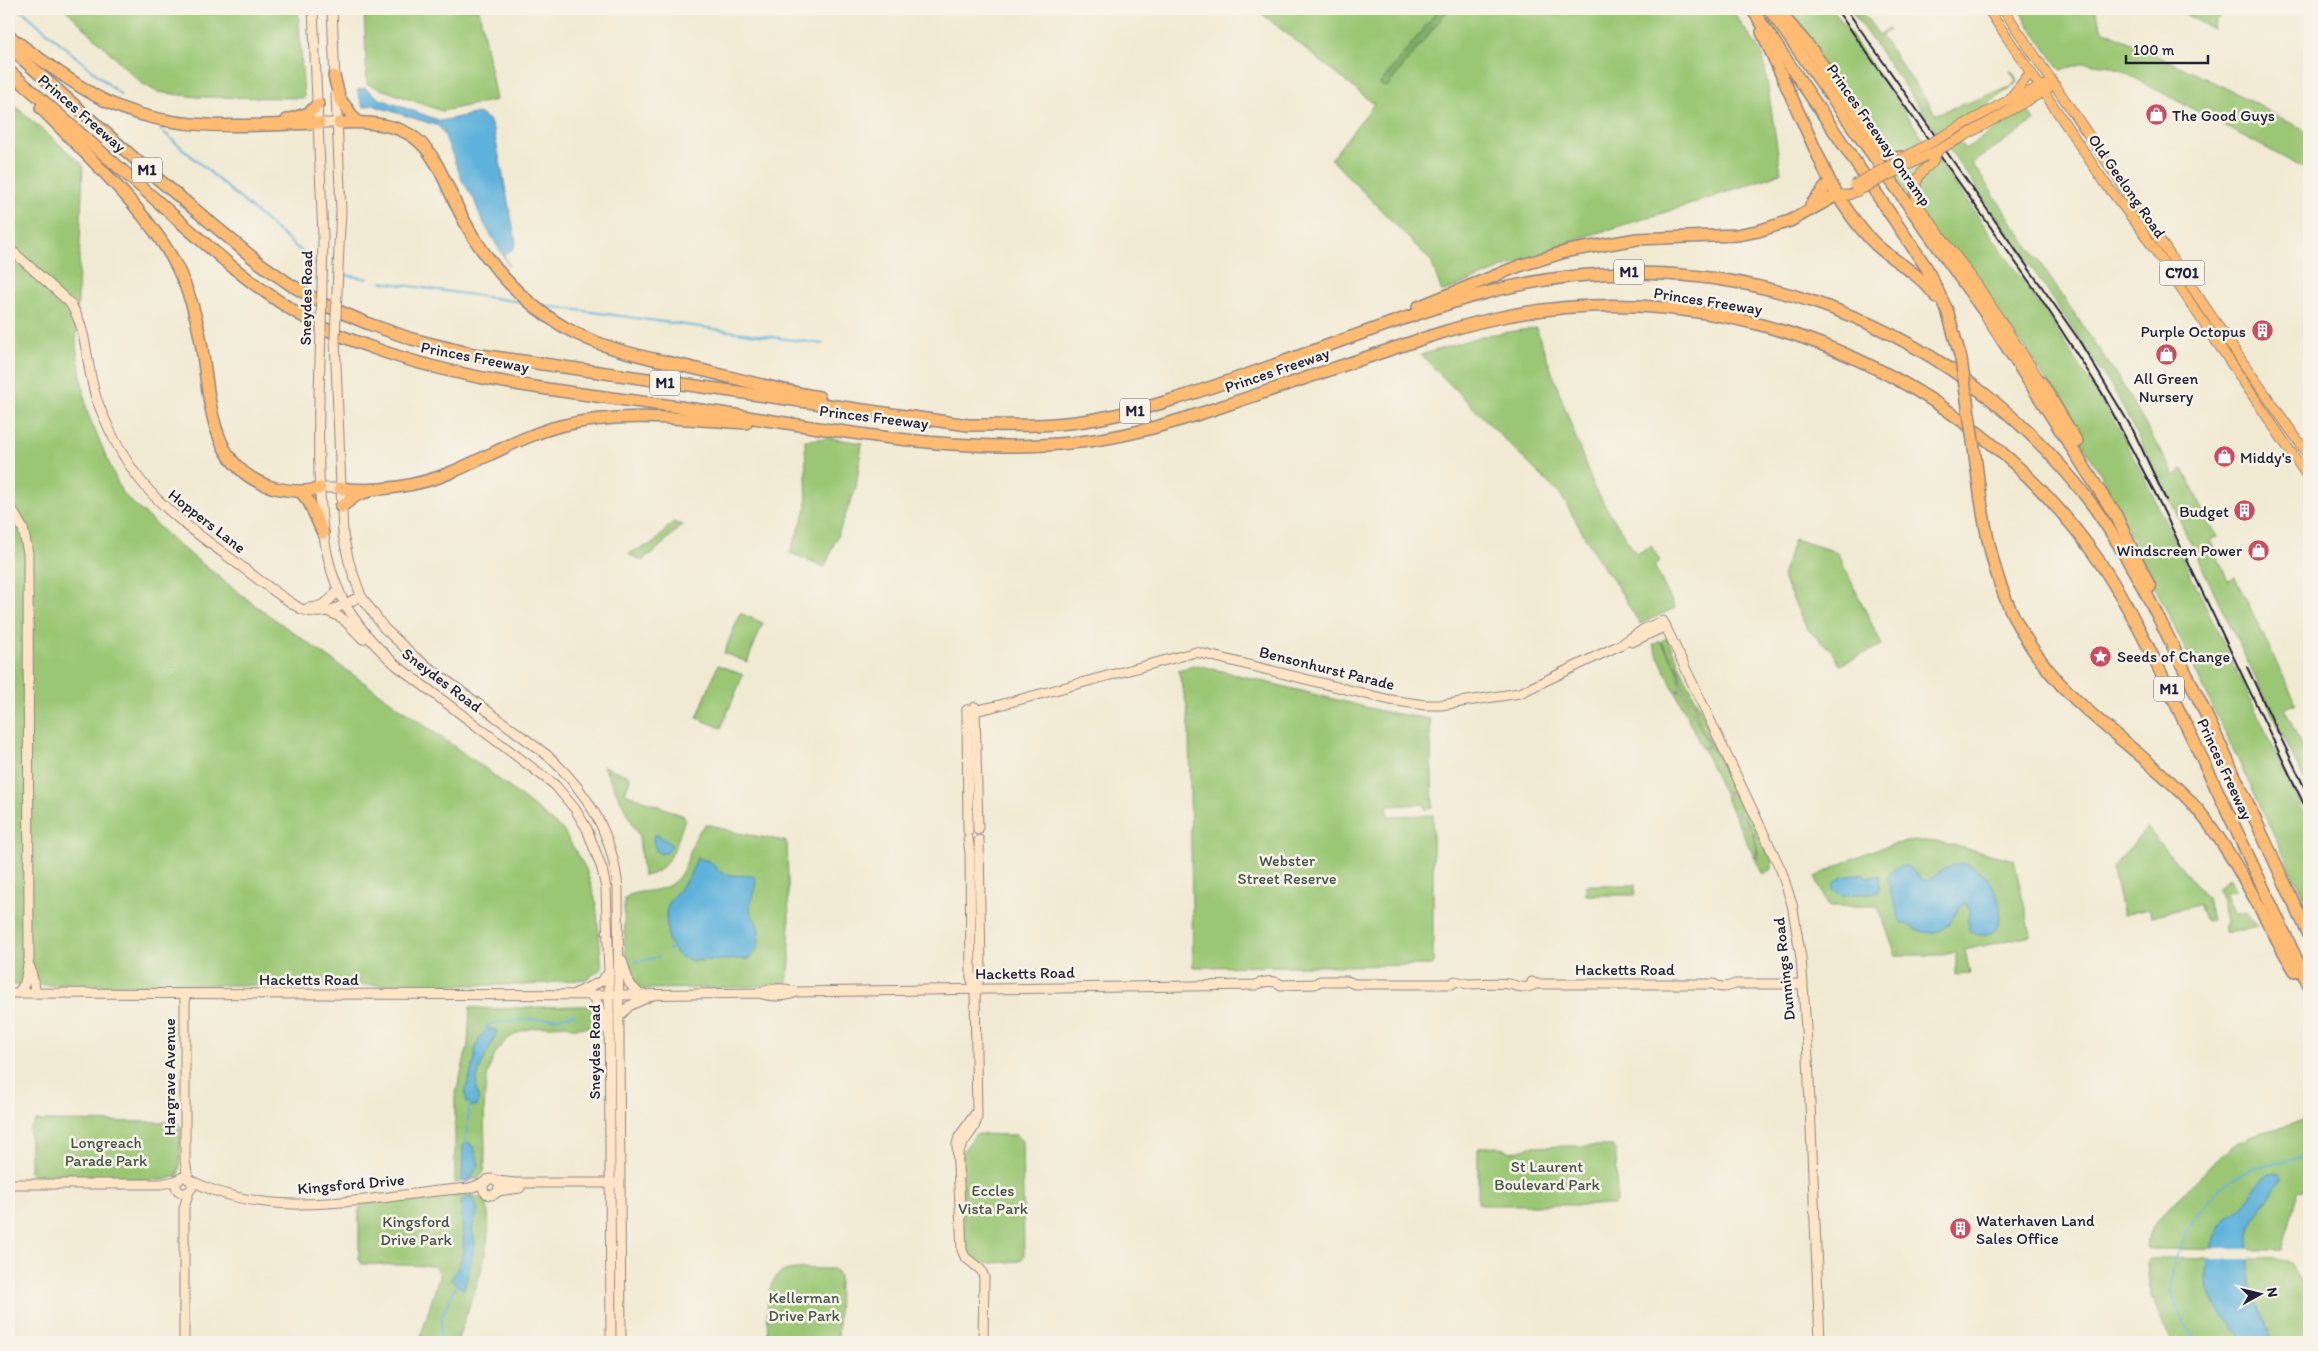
<svg xmlns="http://www.w3.org/2000/svg" width="2318" height="1351" viewBox="0 0 2318 1351" font-family="Itim,sans-serif">
	<rect width="100%" height="100%" fill="#f7f3e8"/>
	<filter id="ink" filterUnits="userSpaceOnUse"><feTurbulence type="fractalNoise" baseFrequency=".02" numOctaves="2"/><feDisplacementMap in="SourceGraphic" scale="10" xChannelSelector="R" yChannelSelector="G"/><feConvolveMatrix kernelMatrix="1 2 1 2 8 2 1 2 1" color-interpolation-filters="sRGB"/></filter>
	<filter id="wash" filterUnits="userSpaceOnUse"><feTurbulence type="fractalNoise" baseFrequency=".0096" numOctaves="4" result="noise"/><feDisplacementMap in="SourceGraphic" scale="20" xChannelSelector="R" yChannelSelector="G"/><feGaussianBlur stdDeviation="1.12" result="paint"/><feColorMatrix in="noise" values="0 0 0 0 0 0 0 0 0 0 0 0 0 0 0 0 0 1.4 0 .05"/><feComposite in="paint" operator="in"/></filter>
	<g filter="url(#wash)">
		<rect width="100%" height="100%" fill="#f1ead3"/>
		<!-- green -->
		<g fill="#9bc775" stroke="#5e7458">
			<path d="M65 9H298L304 98 198 97 157 92 140 82Z"/>
			<path d="M364 9H479L496 100 442 111 367 84Z"/>
			<path d="M1256 9H1731L1763 55 1781 173 1695 203 1578 239 1442 292 1431 261 1331 159 1374 104Z"/>
			<path d="M1782 9H1833L2051 321 2118 427 2143 475 2309 822V908L2103 478 2030 354 1923 222 1882 157Z"/>
			<path d="M1850 9H1860L1879 35 1888 29 1889 30 1881 36 1936 114 2011 87 2016 81 2010 70 2019 81 1952 131 1965 149 2026 108 2034 121 1972 163 2119 379 2175 476 2183 469 2217 537 2210 540 2228 580 2235 577 2296 703 2285 709 2309 764V790L2170 500 2116 394 2014 241Z"/>
			<path d="M2018 9H2095L2103 30 2228 89 2309 133V171L2112 66 2085 63 2060 70Z"/>
			<path d="M2185 9H2227L2223 15 2215 21 2213 29 2183 13Z"/>
			<path d="M9 101 83 165 76 345 87 412 122 493 177 544 256 606 486 769 563 830 586 869 596 902 602 969 586 979 526 985H9Z"/>
			<path d="M1536 328 1594 488 1636 554 1651 546 1660 561 1654 565 1675 608 1640 624 1611 576 1604 570 1562 497 1421 355 1482 336Z"/>
			<path d="M831 438 862 443 856 488 825 567 790 553 807 507 805 440Z"/>
			<path d="M673 522 682 525 653 553 645 557 644 561 630 555 629 553 654 543Z"/>
			<path d="M1794 539 1837 552 1882 645 1840 665 1832 651 1807 629 1782 576Z"/>
			<path d="M740 613 763 623 747 662 724 653Z"/>
			<path d="M1667 638 1772 862V869L1763 875 1756 861 1758 853 1753 830 1742 813 1732 779 1703 733 1693 705 1683 688 1678 667 1661 641Z"/>
			<path d="M1660 641 1677 668 1681 689 1675 692 1653 645Z"/>
			<path d="M718 665 743 675 721 728 697 718Z"/>
			<path d="M1198 665 1385 712 1430 719 1433 808 1425 809V804L1387 806 1388 816 1433 815V965L1193 967 1189 728 1187 706 1178 670Z"/>
			<path d="M1682 690C1693 707 1698 727 1709 745L1702 748 1676 693Z"/>
			<path d="M1710 746 1730 779 1734 790 1724 794 1703 749Z"/>
			<path d="M603 766 629 776 630 779 625 793 684 816 685 819C676 843 671 873 643 876L639 836Z"/>
			<path d="M1734 791 1740 813 1734 815 1725 796Z"/>
			<path d="M1741 814C1749 826 1761 844 1755 859L1735 817Z"/>
			<path d="M705 825H711L738 833 785 841 787 844 790 961 788 978 785 984 724 988 644 989 634 985 625 959 624 899C633 888 659 895 674 882 691 868 688 839 705 825Z"/>
			<path d="M2147 828 2207 898 2212 920 2206 921 2199 905 2151 916 2148 909 2123 915 2112 868Z"/>
			<path d="M1925 841 1944 843 2014 860 2031 935 1965 950 1970 974 1956 975V952L1942 955H1896L1878 906H1828L1815 877C1853 859 1881 841 1925 841Z"/>
			<path d="M2229 878 2235 890 2224 893 2234 914 2247 912 2257 926 2225 934 2223 929 2226 922 2220 893 2217 889Z"/>
			<rect x="1586" y="885" width="49" height="10"/>
			<path d="M576 1006H587L594 1010 600 1027 572 1028 568 1025C553 1026 537 1026 522 1031 469 1052 489 1129 484 1172L479 1178 455 1183V1097L468 1045 470 1007 490 1009Z"/>
			<path d="M2308 1120 2309 1121V1189L2298 1191 2282 1250 2151 1249 2147 1246 2149 1234 2156 1222 2220 1156 2238 1142 2263 1131Z"/>
			<path d="M36 1121 177 1122 181 1127 180 1165 178 1176 164 1180H35L30 1172V1128Z"/>
			<path d="M976 1134 1016 1135 1022 1141 1024 1256 1020 1261 982 1264 971 1258 964 1249 962 1152Z"/>
			<path d="M1571 1146H1613L1616 1149 1617 1202 1613 1205H1480L1478 1202V1149L1481 1147H1498L1512 1152 1529 1147Z"/>
			<path d="M454 1193 455 1196 470 1195 486 1200C497 1247 470 1299 457 1342H419L440 1273 433 1266 362 1264 359 1259V1210L362 1204Z"/>
			<path d="M2266 1258 2286 1261 2292 1265 2309 1300V1342H2173C2158 1317 2148 1292 2147 1263L2150 1259Z"/>
			<path d="M832 1269 837 1272 839 1277 838 1342H768C768 1323 762 1278 785 1271 799 1267 817 1269 832 1269Z"/>
		</g>
		<!-- forest -->
		<path fill="#7cac66" stroke="#4f6750" d="M1439 9 1448 10 1387 87 1379 85Z"/>
		<!-- water -->
		<g fill="#5fb2db" stroke="#406a8b">
			<path d="M365 88 380 99 441 121 478 113 489 120 494 131 516 242 514 248 504 255 509 266 481 218 474 199 462 180 445 136 439 126 372 105 363 107 357 90Z"/>
			<path d="M654 835H658L672 845 667 853 661 854 656 851 653 840Z"/>
			<path d="M697 858 709 861 720 872 730 875 753 876 756 879C756 889 751 897 750 907 750 913 753 917 756 922 762 935 760 949 749 959L693 961 677 955 668 940 666 913 669 902 689 877Z"/>
			<path d="M1965 864C2012 877 2011 954 1969 931L1968 919 1970 909 1965 903C1958 908 1955 915 1950 922 1934 941 1917 930 1900 921L1893 898 1889 892 1890 888 1888 879C1891 869 1898 865 1908 866L1924 881C1940 878 1940 864 1965 864Z"/>
			<path d="M1863 874 1866 877 1880 876 1879 892 1844 895 1833 890V884L1842 877Z"/>
			<path d="M489 1028 497 1031C490 1053 469 1076 479 1099L476 1106 473 1107 467 1102 465 1092 475 1058V1050L480 1037Z"/>
			<path d="M469 1142 474 1148 479 1164 469 1182H462L463 1145Z"/>
			<path d="M2276 1172 2281 1173 2283 1178C2275 1189 2265 1201 2258 1213 2235 1256 2257 1301 2273 1342H2245C2219 1310 2199 1296 2210 1251 2213 1242 2215 1231 2222 1223 2228 1216 2239 1211 2245 1203 2255 1192 2260 1175 2276 1172Z"/>
			<path d="M466 1197 474 1199 478 1211 472 1228 475 1243 464 1290 451 1280C454 1273 459 1266 461 1259 467 1240 459 1219 462 1200Z"/>
		</g>
		<!-- pier -->
		<path fill="#f1ead3" d="M2208 1249H2250V1259H2206Z"/>
		<g fill="none" stroke-linecap="round" stroke-linejoin="round">
			<!-- stream -->
			<g stroke="#5fb2db" stroke-width="2">
				<path d="M20 9 121 95"/>
				<path d="M160 129 318 266"/>
				<path d="M341 274 368 279"/>
				<path d="M382 282 521 302"/>
				<path d="M541 305 823 344"/>
				<path d="M669 950 672 947"/>
				<path d="M635 962 659 957"/>
				<path d="M485 1034 488 1025C516 1015 546 1024 574 1014"/>
				<path d="M465 1145 470 1102"/>
				<path d="M439 1342 442 1316 457 1284"/>
				<path d="M2197 1342C2187 1329 2175 1313 2173 1295 2166 1254 2201 1197 2236 1177 2259 1164 2284 1160 2309 1157"/>
			</g>
		</g>
	</g>
	<g filter="url(#ink)">
		<g fill="none" stroke-linecap="round" stroke-linejoin="round">
			<defs>
				<g id="secondary">
					<path d="M313 9 323 237"/>
					<path d="M332 9 335 81"/>
					<path d="M336 94 341 212 339 246"/>
					<path d="M319 123H339"/>
					<path d="M9 248 69 302C90 331 85 370 98 403 129 483 163 509 230 558 253 575 276 594 301 609 324 618 341 606 361 596"/>
					<path d="M321 332C319 380 318 426 319 474 321 517 323 560 343 600 356 625 375 646 396 665L555 785 575 809 587 829 602 869 606 889 609 973 611 1342"/>
					<path d="M335 339 343 535 349 562 361 596 384 628 415 657 547 755C588 792 613 834 618 889L621 1342"/>
					<path d="M320 488H340"/>
					<path d="M9 504 23 529 28 553 29 959 25 983 18 993"/>
					<path d="M308 608C321 608 333 600 338 588"/>
					<path d="M329 612 342 618 363 639"/>
					<path d="M1632 642 1666 626"/>
					<path d="M975 707 978 830"/>
					<path d="M967 710H978L992 707 1196 652 1390 700 1425 705H1441L1520 693 1622 644 1644 629 1663 621 1781 870 1792 904 1801 958 1808 1057 1820 1342"/>
					<path d="M967 710 968 831"/>
					<path d="M622 960 629 983 639 994"/>
					<path d="M30 967 36 993"/>
					<path d="M1532 982 1535 984H1714C1720 989 1728 987 1735 984H1802"/>
					<path d="M975 989 981 974 979 840"/>
					<path d="M9 993 626 995 760 993C771 997 786 997 796 992L1255 985C1263 982 1274 979 1281 985L1315 984 1320 981H1347L1355 984H1452L1455 981 1468 984C1481 984 1496 982 1509 984 1518 986 1526 990 1535 984"/>
					<path d="M760 993C771 988 785 987 796 992"/>
					<path d="M574 994 600 982 609 973"/>
					<path d="M185 995V1160L188 1179"/>
					<path d="M591 995 598 1004 606 1029"/>
					<path d="M619 1017 629 1006 653 995"/>
					<path d="M975 1114 959 1137 957 1144 962 1250 965 1257 981 1270 984 1277 983 1342"/>
					<path d="M958 1154C963 1138 976 1131 977 1117L975 989 971 977 970 853 968 839"/>
					<circle cx="184" cy="1185" r="8"/>
					<circle cx="491" cy="1187" r="8"/>
					<path d="M190 1180C276 1225 379 1194 470 1188L486 1182"/>
					<path d="M497 1181 515 1183H615"/>
					<path d="M9 1184H161L179 1180"/>
					<path d="M498 1191 520 1188"/>
					<path d="M184 1342V1208L189 1191"/>
				</g>
				<g id="primary">
					<path d="M1988 9 2105 183 2140 228 2309 479"/>
					<path d="M2003 9 2246 367 2309 456"/>
					<path d="M2008 101 2031 72"/>
					<path d="M1952 131 2007 101 2045 85"/>
					<path d="M1959 139 2048 89"/>
					<path d="M1932 163C1917 173 1912 188 1918 205L1978 286 2041 382"/>
					<path d="M1837 195H1849L1858 191"/>
				</g>
				<g id="highway">
					<path d="M1752 9 1926 267 1947 310 1961 359"/>
					<path d="M1769 9 1983 310 2115 515"/>
					<path d="M1778 10 1811 49 1885 153 1893 158 1902 157"/>
					<path d="M1762 32 1830 182C1844 207 1860 232 1882 250 1901 265 1923 277 1937 298"/>
					<path d="M9 36C37 57 66 79 96 96 166 135 243 125 319 123"/>
					<path d="M9 47 152 174 258 262 291 285 329 307 369 324 412 339 473 354 968 425C1011 425 1054 427 1096 419 1150 409 1201 391 1252 373 1325 347 1397 319 1470 297 1705 228 1949 311 2094 507 2132 560 2160 621 2189 679 2230 764 2269 850 2309 935"/>
					<path d="M9 71C58 114 107 157 156 200 204 243 252 288 309 320 329 332 351 340 373 348 477 386 591 394 701 410 828 428 960 458 1088 441 1134 435 1179 421 1223 406 1272 390 1320 373 1368 357 1413 342 1456 326 1502 317 1730 270 1968 372 2099 561 2133 611 2158 667 2184 721 2227 809 2268 898 2309 986"/>
					<path d="M334 76 340 99 357 122"/>
					<path d="M41 108C85 154 150 212 178 269 188 290 196 314 200 337 211 394 206 470 275 488 289 491 306 493 320 488"/>
					<path d="M287 120 309 113 318 104"/>
					<path d="M339 123C442 117 431 169 474 238 497 274 527 305 564 327 605 351 652 358 697 369 738 379 778 390 819 397"/>
					<path d="M1811 205 1830 182"/>
					<path d="M1418 307 1519 266 1568 251 1637 239 1737 235 1758 231 1790 221 1837 195"/>
					<path d="M2041 382 2077 442"/>
					<path d="M1974 448C1987 550 1996 622 2074 698 2111 734 2154 763 2190 801 2232 846 2263 918 2295 971"/>
					<path d="M340 488C375 493 419 486 452 472 488 457 522 436 560 426 621 411 684 419 746 423"/>
					<path d="M300 491 309 502 323 533"/>
					<path d="M341 507 357 495 369 491"/>
					<path d="M2113 509 2150 587"/>
				</g>
			</defs>
			<!-- secondary casing -->
			<use href="#secondary" stroke="#8a8687" stroke-width="11"/>
			<!-- primary casing -->
			<use href="#primary" stroke="#8a8687" stroke-width="11"/>
			<!-- highway casing -->
			<use href="#highway" stroke="#8a8687" stroke-width="14"/>
			<!-- secondary -->
			<use href="#secondary" stroke="#ffe4c6" stroke-width="9"/>
			<!-- primary -->
			<use href="#primary" stroke="#febb71" stroke-width="9"/>
			<!-- highway -->
			<use href="#highway" stroke="#febb71" stroke-width="11"/>
			<!-- rail -->
			<g stroke="#22223b" stroke-width="2">
				<path d="M1836 9 2038 294 2102 393 2156 495 2309 815"/>
				<path d="M1846 9 2077 337 2133 430 2166 500"/>
				<path d="M2247 667 2309 797"/>
			</g>
			<defs>
				<g id="secondary-bridge">
					<path d="M321 332 323 237"/>
					<path d="M335 339 339 246"/>
				</g>
				<g id="primary-bridge">
					<path d="M1932 163 1938 150"/>
					<path d="M1854 185 1952 131"/>
					<path d="M1858 191 1959 139"/>
				</g>
				<path id="highway-bridge" d="M1961 359 1974 448"/>
			</defs>
			<!-- secondary-bridge casing -->
			<use href="#secondary-bridge" stroke="#8a8687" stroke-width="11" stroke-linecap="butt"/>
			<!-- primary-bridge casing -->
			<use href="#primary-bridge" stroke="#8a8687" stroke-width="11" stroke-linecap="butt"/>
			<!-- highway-bridge casing -->
			<use href="#highway-bridge" stroke="#8a8687" stroke-width="14" stroke-linecap="butt"/>
			<!-- secondary-bridge -->
			<use href="#secondary-bridge" stroke="#ffe4c6" stroke-width="9"/>
			<!-- primary-bridge -->
			<use href="#primary-bridge" stroke="#febb71" stroke-width="9"/>
			<!-- highway-bridge -->
			<use href="#highway-bridge" stroke="#febb71" stroke-width="11"/>
		</g>
	</g>
	<!-- icons -->
	<defs>
		<symbol id="shop-disc" viewBox="-11 -11 22 22"><circle r="9.5" fill="#d1495b" stroke="#f7f3e8"/><path d="M-5-2.5h2.3a2.7 3.5 0 0 1 5.4 0H5L5.5 6h-11ZM-1.5-2.5h3a1.5 2.3 0 0 0-3 0Z" fill="#fff"/></symbol>
		<symbol id="building-disc" viewBox="-11 -11 22 22"><circle r="9.5" fill="#d1495b" stroke="#f7f3e8"/><path d="M-4-6H4V6H1V3H-1V6H-4ZM-2.5-4.3h1.7v1.8h-1.7ZM.8-4.3h1.7v1.8H.8ZM-2.5-1h1.7V.8h-1.7ZM.8-1h1.7V.8H.8Z" fill="#fff"/></symbol>
		<symbol id="sight-disc" viewBox="-11 -11 22 22"><circle r="9.5" fill="#d1495b" stroke="#f7f3e8"/><path d="M0-6L1.8-2.2L6-1.7L2.9 1.2L3.7 5.4L0 3.3L-3.7 5.4L-2.9 1.2L-6-1.7L-1.8-2.2Z" fill="#fff"/></symbol>
	</defs>
	<g fill-rule="evenodd">
		<use href="#shop-disc" x="2144" y="102" width="25" height="25"/>
		<use href="#building-disc" x="2250" y="318" width="25" height="25"/>
		<use href="#shop-disc" x="2154" y="342" width="25" height="25"/>
		<use href="#shop-disc" x="2212" y="444" width="25" height="25"/>
		<use href="#building-disc" x="2232" y="498" width="25" height="25"/>
		<use href="#shop-disc" x="2246" y="538" width="25" height="25"/>
		<use href="#sight-disc" x="2088" y="644" width="25" height="25"/>
		<use href="#building-disc" x="1948" y="1216" width="25" height="25"/>
	</g>
	<g text-anchor="middle" dominant-baseline="central" stroke-width="5" stroke-linejoin="round" paint-order="stroke">
		<!-- shield labels -->
		<g fill="#f7f3e8" stroke="#62616f" stroke-width="1">
			<rect x="132" y="157.5" width="30" height="25" rx="4"/>
			<rect x="1614" y="259.5" width="30" height="25" rx="4"/>
			<rect x="2159.5" y="260.5" width="45" height="25" rx="4"/>
			<rect x="650" y="370.5" width="30" height="25" rx="4"/>
			<rect x="1120" y="398.5" width="30" height="25" rx="4"/>
			<rect x="2154" y="676.5" width="30" height="25" rx="4"/>
		</g>
		<g font-size="15" font-weight="bold" fill="#22223b">
			<text x="147" y="170">M1</text>
			<text x="1629" y="272">M1</text>
			<text x="2182" y="273">C701</text>
			<text x="665" y="383">M1</text>
			<text x="1135" y="411">M1</text>
			<text x="2169" y="689">M1</text>
		</g>
		<!-- street labels -->
		<g font-size="16" fill="#22223b" stroke="#f7f3e8">
			<text transform="translate(82 113) rotate(41)">Princes Freeway</text>
			<text transform="translate(1879 135) rotate(55)">Princes Freeway Onramp</text>
			<text transform="translate(2127 186) rotate(55)">Old Geelong Road</text>
			<text transform="translate(306 298) rotate(-89)">Sneydes Road</text>
			<text transform="translate(1708 301) rotate(9)">Princes Freeway</text>
			<text transform="translate(475 357) rotate(11)">Princes Freeway</text>
			<text transform="translate(1277 370) rotate(-19)">Princes Freeway</text>
			<text transform="translate(874 417) rotate(7)">Princes Freeway</text>
			<text transform="translate(207 521) rotate(38)">Hoppers Lane</text>
			<text transform="translate(1327 668) rotate(14)">Bensonhurst Parade</text>
			<text transform="translate(442 680) rotate(37)">Sneydes Road</text>
			<text transform="translate(2225 769) rotate(65)">Princes Freeway</text>
			<text x="1625" y="969">Hacketts Road</text>
			<text transform="translate(1784 969) rotate(-96)">Dunnings Road</text>
			<text transform="translate(1025 973) rotate(-1)">Hacketts Road</text>
			<text x="309" y="979">Hacketts Road</text>
			<text transform="translate(594 1052) rotate(-90)">Sneydes Road</text>
			<text transform="translate(169 1077) rotate(-90)">Hargrave Avenue</text>
			<text transform="translate(351 1184) rotate(-5)">Kingsford Drive</text>
		</g>
		<!-- poi labels -->
		<g font-size="16" fill="#22223b" stroke="#f7f3e8" text-anchor="start">
			<text x="2172" y="115">The Good Guys</text>
			<text x="2246" y="331" text-anchor="end">Purple Octopus</text>
			<text x="2166" y="378" text-anchor="middle">All Green<tspan x="2166" dy="18">Nursery</tspan></text>
			<text x="2240" y="457">Middy's</text>
			<text x="2229" y="511" text-anchor="end">Budget</text>
			<text x="2242" y="550" text-anchor="end">Windscreen Power</text>
			<text x="2117" y="656">Seeds of Change</text>
			<text x="1976" y="1220">Waterhaven Land<tspan x="1976" dy="18">Sales Office</tspan></text>
		</g>
		<!-- park labels -->
		<g font-size="16" fill="#46544c" stroke="#f7f3e8">
			<text x="1287" y="860">Webster<tspan x="1287" dy="18">Street Reserve</tspan></text>
			<text x="106" y="1142">Longreach<tspan x="106" dy="18">Parade Park</tspan></text>
			<text x="1547" y="1166">St Laurent<tspan x="1547" dy="18">Boulevard Park</tspan></text>
			<text x="993" y="1190">Eccles<tspan x="993" dy="18">Vista Park</tspan></text>
			<text x="416" y="1221">Kingsford<tspan x="416" dy="18">Drive Park</tspan></text>
			<text x="804" y="1297">Kellerman<tspan x="804" dy="18">Drive Park</tspan></text>
		</g>
	</g>
	<!-- margin -->
	<rect width="2318" height="1351" fill="none" stroke="#f7f3e8" stroke-width="30"/>
	<!-- north arrow -->
	<g transform="translate(2260 1294) rotate(82)" stroke="#f7f3e8" stroke-width="4" paint-order="stroke">
	<path d="M0-4L9 19L0 12L-9 19Z" fill="#22223b"/>
	<text y="-8" font-size="14" font-weight="bold" text-anchor="middle" fill="#22223b">N</text>
	</g>
	<!-- scale -->
	<path d="M2126 55v8h82v-8" fill="none" stroke="#22223b" stroke-width="2.5"/>
	<text x="2133" y="55" font-size="15" fill="#22223b" stroke="#f7f3e8" stroke-width="4" paint-order="stroke">100 m</text>
</svg>
